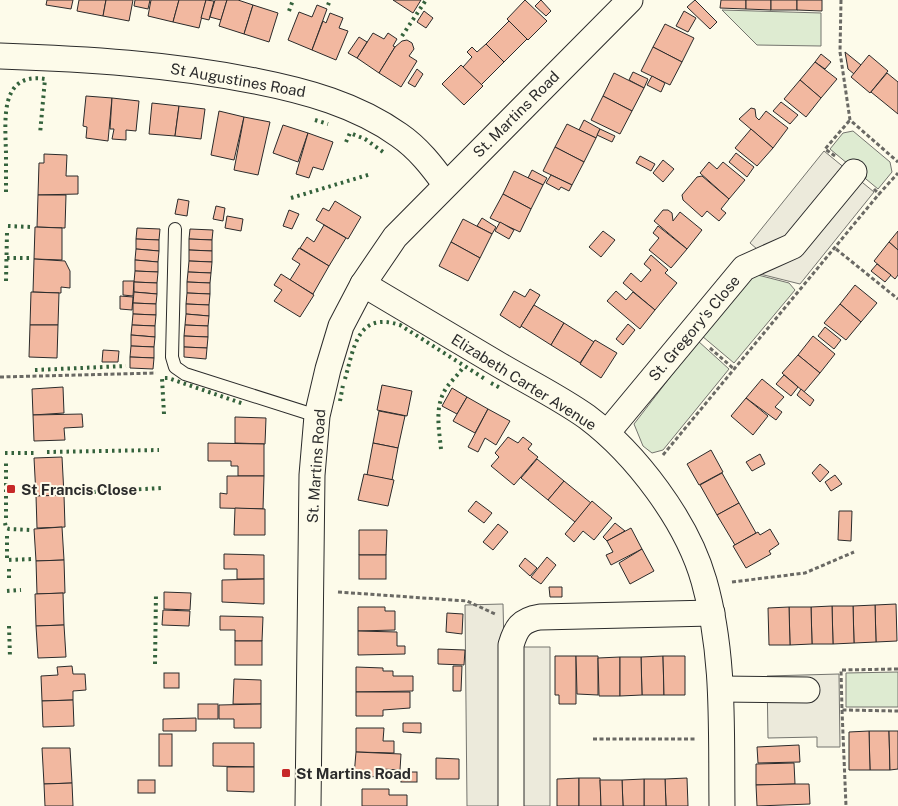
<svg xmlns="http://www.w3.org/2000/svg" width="898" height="806" viewBox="0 0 898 806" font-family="'Public Sans',sans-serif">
	<rect width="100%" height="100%" fill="#fdfbea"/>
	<!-- green -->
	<g fill="#deebd1" stroke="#74746e">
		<path d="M722 10 821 13V46L757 45Z"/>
		<path d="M853 131 890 162 892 172 878 189 830 149 843 133Z"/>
		<path d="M754 274 789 283 795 290 734 363 702 336Z"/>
		<path d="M698 341 729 369 663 450 652 453 643 446 634 424Z"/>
		<path d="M898 672V707H846V673Z"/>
	</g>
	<!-- parking -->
	<g fill="#eceadb" stroke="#74746e">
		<path d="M824 151 874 192 800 284 760 274 764 255 750 243Z"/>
		<path d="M503 604 504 647H550V806H467L465 605Z"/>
		<path d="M839 674 840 747H817V737L768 738 767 676Z"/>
	</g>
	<!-- building -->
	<g fill="#f2b8a0" stroke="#2b2b2b">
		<path d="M47 0H73L71 9 46 5Z"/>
		<path d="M79 0H106L103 16 77 11Z"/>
		<path d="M106 0H133L129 21 103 16Z"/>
		<path d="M135 0H150L148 9 134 6Z"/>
		<path d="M151 0H179L173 22 148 16Z"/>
		<path d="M179 0H206L199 28 173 22Z"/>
		<path d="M206 0 214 1 209 20 201 18Z"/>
		<path d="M215 0H227L221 20 210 17Z"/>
		<path d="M227 0H238L253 5 244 34 219 26Z"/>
		<path d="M393 0H421L413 13Z"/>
		<path d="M525 0 547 21 528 40 507 19Z"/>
		<path d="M541 0 551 11 546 16 535 6Z"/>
		<path d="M695 0 717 22 710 29 687 7Z"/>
		<path d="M721 0H746V9L720 8Z"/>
		<path d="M746 0H771V10L746 9Z"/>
		<rect x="771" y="0" width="26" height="10"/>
		<path d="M797 0H822V11L797 10Z"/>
		<path d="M253 5 278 13 269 42 244 34Z"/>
		<path d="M317 5 327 9 312 50 288 40 299 12 312 17Z"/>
		<path d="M424 11 433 18 426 28 417 22Z"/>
		<path d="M684 11 696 18 688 32 676 26Z"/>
		<path d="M330 13 343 18 339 28 348 31 336 60 312 50 323 21 326 23Z"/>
		<path d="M509 21 527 39 504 62 486 44Z"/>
		<path d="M665 24 694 38 682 62 653 47Z"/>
		<path d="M373 33 384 39 388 33 397 39 393 46 395 47 379 73 357 58Z"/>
		<path d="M359 37 367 42 357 58 348 53Z"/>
		<path d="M407 40 412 43 414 49 409 56 417 61 401 87 379 73 395 47 402 41Z"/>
		<path d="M486 44 504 62 481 85 463 67 472 57 467 52 472 47 477 52Z"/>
		<path d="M653 47 682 62 670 85 641 71Z"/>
		<path d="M845 52 861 65 854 74 848 69Z"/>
		<path d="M821 54 831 62 825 69 815 62Z"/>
		<path d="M869 55 888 71 870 93 851 77Z"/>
		<path d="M815 62 837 79 821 98 800 80Z"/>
		<path d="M461 65 483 86 464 105 442 84Z"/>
		<path d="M417 69 423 74 415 87 408 83Z"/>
		<path d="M633 72 648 79 644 88 629 80Z"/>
		<path d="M614 73 644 88 632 111 603 96Z"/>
		<path d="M887 73 898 82V114L871 92Z"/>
		<path d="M652 76 665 83 661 92 647 85Z"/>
		<path d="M800 80 821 98 806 117 784 99Z"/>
		<path d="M86 96 112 98 108 141 86 138 87 127 83 126Z"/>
		<path d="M603 96 632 111 620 134 591 120Z"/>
		<path d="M112 98 139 101 136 131 126 130V140L112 139 114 129H110Z"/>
		<path d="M781 102 798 115 790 124 773 111Z"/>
		<path d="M152 103 179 106 175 136 149 134Z"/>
		<path d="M179 106 205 109 201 139 175 136Z"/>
		<path d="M751 108 755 109 756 117 759 120 766 111 788 128 773 148 739 119Z"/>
		<path d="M219 111 244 117 234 160 211 155Z"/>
		<path d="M244 117 270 122 258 175 234 170Z"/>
		<path d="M584 120 600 129 596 138 579 130Z"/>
		<path d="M567 124 596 138 584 162 555 147Z"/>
		<path d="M283 125 308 133 298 162 273 153Z"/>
		<path d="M600 129 615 136 612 142 597 135Z"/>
		<path d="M751 129 773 148 757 166 735 148Z"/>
		<path d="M308 133 333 142 323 170 313 167 309 178 296 174Z"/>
		<path d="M555 147 584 162 572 185 543 171Z"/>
		<path d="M736 153 754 167 747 177 729 162Z"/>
		<path d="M44 154 67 155 66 176H78V194L38 195 39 163H44Z"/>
		<path d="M640 156 655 164 651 171 636 163Z"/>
		<path d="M663 160 674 169 663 182 653 173Z"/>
		<path d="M709 162 717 169 723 162 745 180 729 199 700 173Z"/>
		<path d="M532 170 547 178 543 185 528 178Z"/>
		<path d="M514 171 543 185 531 209 503 194Z"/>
		<path d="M551 175 572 185 569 191 561 187 559 190 546 183Z"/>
		<path d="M702 176 729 199 721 209 726 213 719 221 707 211 702 217 683 200 682 195 697 177Z"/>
		<path d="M503 194 531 209 520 232 490 218Z"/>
		<path d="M38 195H66L65 228 37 227Z"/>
		<path d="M178 199 189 201 187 216 175 214Z"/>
		<path d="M335 201 361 217 348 239 316 220 323 208 329 211Z"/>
		<path d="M216 206 225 208 223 221 213 219Z"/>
		<path d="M289 210 299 214 292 229 283 226Z"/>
		<path d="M663 210H668L672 213 673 221 680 212 702 230 687 249 654 221Z"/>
		<path d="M227 216 243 219 241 231 225 228Z"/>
		<path d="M482 218 496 227 492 234 477 226Z"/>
		<path d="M463 219 492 234 480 258 451 242Z"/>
		<path d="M500 222 514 230 509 239 495 231Z"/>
		<path d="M324 225 346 238 329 266 300 248 307 237 314 242Z"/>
		<path d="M658 226 687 249 671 268 649 250 659 238 653 233Z"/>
		<path d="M35 227 62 228V260L34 259Z"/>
		<path d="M137 228 160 229 159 240 136 239Z"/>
		<path d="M190 229 213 230 212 240 189 239Z"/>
		<path d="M603 231 615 240 601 257 589 247Z"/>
		<path d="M898 231V250L889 242Z"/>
		<path d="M136 239 159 240V251L136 249Z"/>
		<path d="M189 239 212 240V251L189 250Z"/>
		<path d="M451 242 480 258 468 281 439 266Z"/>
		<path d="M889 242 898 250V275L895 279 874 261Z"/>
		<path d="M299 248 329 266 313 294 290 280 300 264 292 259Z"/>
		<path d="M136 249 159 251 158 262 135 260Z"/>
		<path d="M189 250 212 251V262L189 261Z"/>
		<path d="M651 255 668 270 665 273 677 283 655 310 623 283 631 273 641 282 651 270 644 264Z"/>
		<path d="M34 259 65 261 70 271V288L61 287V293L33 292Z"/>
		<path d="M135 260 158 262V272L135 271Z"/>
		<path d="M189 261 212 262 211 273 188 272Z"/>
		<path d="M877 264 891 275 885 282 871 271Z"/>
		<path d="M135 271 158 272 157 283 134 282Z"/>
		<path d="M188 272 211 273 210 283 187 282Z"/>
		<path d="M281 274 314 295 300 317 274 301 282 290 274 285Z"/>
		<path d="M123 281H134L133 296 123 295Z"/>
		<path d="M134 282 157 283V294L134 292Z"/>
		<path d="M187 282 210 283V294L187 293Z"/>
		<path d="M855 285 877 303 861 322 840 304Z"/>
		<path d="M530 289 540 295 520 328 500 315 514 291 525 297Z"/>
		<path d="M616 291 626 300 633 292 655 310 640 329 607 301Z"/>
		<path d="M31 292 59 293 58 325H30Z"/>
		<path d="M134 292 157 294 156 304 133 303Z"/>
		<path d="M187 293 210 294 209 305 186 304Z"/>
		<path d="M120 296 133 297 132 310 120 309Z"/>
		<path d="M133 303 156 304V315L133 314Z"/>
		<path d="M186 304 209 305V316L186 314Z"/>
		<path d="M840 304 861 322 846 340 824 323Z"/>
		<path d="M534 305 564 323 551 345 521 326Z"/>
		<path d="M133 314 156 315 155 326 132 325Z"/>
		<path d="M186 314 209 316 208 326 185 325Z"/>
		<path d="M564 323 594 342 580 363 551 345Z"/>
		<path d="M628 324 635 330 623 345 616 339Z"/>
		<path d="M30 325H58L57 358 29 357Z"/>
		<path d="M132 325 155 326V337L131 335Z"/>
		<path d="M185 325 208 326V337L184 336Z"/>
		<path d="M825 327 841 340 834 349 818 336Z"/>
		<path d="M131 335 155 337 154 347 131 346Z"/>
		<path d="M184 336 208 337 207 348 184 347Z"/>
		<path d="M813 336 835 354 820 373 798 355Z"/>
		<path d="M595 340 617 353 601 378 580 364Z"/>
		<path d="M131 346 154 347V358L130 357Z"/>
		<path d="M184 347 207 348 206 359 184 357Z"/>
		<path d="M103 350 119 351 118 362H102Z"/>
		<path d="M798 355 820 373 804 392 782 373Z"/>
		<path d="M130 357 154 358 153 369 130 368Z"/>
		<path d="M784 375 798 387 791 396 776 384Z"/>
		<path d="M762 379 784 397 775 407 782 412 776 420 746 398Z"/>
		<path d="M382 385 412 391 407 416 377 410Z"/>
		<path d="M63 387 64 413 33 415 32 389Z"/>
		<path d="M452 388 467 397 457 414 442 406Z"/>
		<path d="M801 389 814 400 810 406 797 395Z"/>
		<path d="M467 397 488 409 475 433 453 421Z"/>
		<path d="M746 398 768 416 753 435 731 416Z"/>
		<path d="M488 409 510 421 496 445 485 438 478 452 468 447Z"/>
		<path d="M379 411 405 416 398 448 373 443Z"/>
		<path d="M82 414 83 427 64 428 65 440 34 441 33 415Z"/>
		<path d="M235 417 266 418 265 444 235 443Z"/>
		<path d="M508 437 518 443 523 437 532 444 528 449 538 457 514 485 491 466 499 457 495 453Z"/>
		<path d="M208 443 264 444V476H238V466H231V461H208Z"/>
		<path d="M373 443 398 448 392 480 367 475Z"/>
		<path d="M711 450 723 472 699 485 687 464Z"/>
		<path d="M760 454 765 464 752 471 746 462Z"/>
		<path d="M62 457 64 495 36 496 34 458Z"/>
		<path d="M537 459 564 481 548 500 521 478Z"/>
		<path d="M820 464 829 472 820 482 812 473Z"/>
		<path d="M722 473 739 503 717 515 700 485Z"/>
		<path d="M364 474 394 480 388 506 358 500Z"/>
		<path d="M835 475 842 484 831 491 825 482Z"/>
		<path d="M227 476H264L263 509 220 508V493L227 494Z"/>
		<path d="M564 481 591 503 575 522 548 500Z"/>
		<path d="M64 495 65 527 37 528 36 496Z"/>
		<path d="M476 501 492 513 484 523 468 511Z"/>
		<path d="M592 501 612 518 594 540 583 531 574 542 565 534Z"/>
		<path d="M739 503 756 533 735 545 717 515Z"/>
		<path d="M235 508 265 509V535H234Z"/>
		<path d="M839 511H852L851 541 838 540Z"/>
		<path d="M615 523 625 531 607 541 603 537Z"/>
		<path d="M498 524 508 532 493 550 483 542Z"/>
		<path d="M62 527 64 560 36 561 34 529Z"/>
		<path d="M631 528 642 549 611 565 606 555 613 552 607 541Z"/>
		<path d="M770 529 779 544 769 551 771 554 746 568 733 546 758 532 760 535Z"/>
		<path d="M359 530H387L386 555H359Z"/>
		<path d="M642 549 654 571 630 584 619 563Z"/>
		<path d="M224 554 264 555V579H237V569H224Z"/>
		<rect x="359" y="555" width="27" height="24"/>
		<path d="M547 557 556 565 541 584 531 577Z"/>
		<path d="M525 558 537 568 530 576 519 566Z"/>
		<path d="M64 560 65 593 37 594 36 561Z"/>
		<path d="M264 579V604L222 602V580Z"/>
		<path d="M549 587H562V597H550Z"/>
		<path d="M164 592 191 593 190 610 164 609Z"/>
		<path d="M63 593 64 625 36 626 35 594Z"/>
		<path d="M896 604 897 641 876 642 875 605Z"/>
		<path d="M875 605 876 642 854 643 853 606Z"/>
		<path d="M832 606H853L854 643 833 644Z"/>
		<path d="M832 606 833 644H812L811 607Z"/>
		<path d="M358 607H385V611H395V630L358 631Z"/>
		<path d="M789 607H811L812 644 790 645Z"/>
		<path d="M789 607 790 645H769L768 608Z"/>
		<path d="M163 610 190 611 189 626 162 625Z"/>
		<path d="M447 613 463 614 462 634 446 632Z"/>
		<path d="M220 616 263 617 262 641H235V630H220Z"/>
		<path d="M64 625 66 657 38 658 36 626Z"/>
		<path d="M358 631 397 632V646H405V654L358 655Z"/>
		<rect x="235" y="641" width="27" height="24"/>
		<path d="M438 649 465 650 464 665 438 664Z"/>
		<path d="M555 656H576V704H559V695H555Z"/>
		<path d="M576 656H598V695L577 694Z"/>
		<path d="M663 656 664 695H642L641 657Z"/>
		<path d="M663 656H685V695H664Z"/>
		<path d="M620 657V696H599L598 658Z"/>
		<path d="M620 657H641L642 695 620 696Z"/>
		<path d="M72 666 73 674H85L86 690 73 691V700L42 701 41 676 58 675 57 667Z"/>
		<path d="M453 666H462L461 691H453Z"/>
		<path d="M356 667 383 668V671H393V676H413V691L356 692Z"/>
		<rect x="164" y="673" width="15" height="15"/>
		<path d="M234 679 261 680V704H233Z"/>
		<path d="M356 692H410V708L383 710V716H356Z"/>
		<path d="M73 700 74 726 43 727 42 701Z"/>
		<rect x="198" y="704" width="20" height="15"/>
		<path d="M261 704V728H234V719H219V705Z"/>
		<path d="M196 718V731H163V719Z"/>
		<path d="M403 723H421V733L403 732Z"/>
		<path d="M356 728H384L383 741H394V753L356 752Z"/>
		<path d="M869 731H889L890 770H870Z"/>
		<path d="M869 731 870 770H849V732Z"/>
		<path d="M889 731H898V769L890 770Z"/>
		<rect x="159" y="734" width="13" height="32"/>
		<path d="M213 743H254V767L213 766Z"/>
		<path d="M799 745 800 762 758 763 757 747Z"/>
		<path d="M42 748H70L72 783 44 784Z"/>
		<path d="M356 752 401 754 400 770 382 769V777L354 776Z"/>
		<path d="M436 758 459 759V779H436Z"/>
		<path d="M794 763 795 784 756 785V764Z"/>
		<path d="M227 767H254V792L227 791Z"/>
		<rect x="401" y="772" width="16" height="10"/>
		<path d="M579 778V806H557V779Z"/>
		<path d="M579 778H600L601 806H579Z"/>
		<path d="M687 778 688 806H666L665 779Z"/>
		<path d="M644 779H665L666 806H644Z"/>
		<path d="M644 779V806H623L622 780Z"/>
		<rect x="138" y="780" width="17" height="13"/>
		<path d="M600 780H622L623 806H601Z"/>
		<path d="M72 783 73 806H45L44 784Z"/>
		<path d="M795 784H809L810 804 757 806 756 785Z"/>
		<path d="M362 789H389V795H407V806H362Z"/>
	</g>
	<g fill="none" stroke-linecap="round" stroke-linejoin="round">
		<defs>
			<path id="service" d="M175 229 172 357 175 367 185 374 317 416"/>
			<g id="minor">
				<path d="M0 56C87 59 170 64 255 81 306 91 357 105 399 135 418 148 432 166 445 184"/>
				<path d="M363 284C407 310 452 337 496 363 526 381 559 397 587 417 636 454 687 521 704 581 725 654 721 731 722 806"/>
				<path d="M607 433 744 268 793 246 854 172"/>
				<path d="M721 689 807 690"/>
				<path d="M308 806 312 475 317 416 328 369 341 326 363 284 395 237 630 0"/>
				<path d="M511 806V645C516 628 521 620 540 617L712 613"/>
			</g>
		</defs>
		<!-- service casing -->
		<use href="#service" stroke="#2b2b2b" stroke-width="14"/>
		<!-- minor casing -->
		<use href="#minor" stroke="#2b2b2b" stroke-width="27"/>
		<!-- path -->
		<g stroke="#6a6964" stroke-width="3" stroke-dasharray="4 2.5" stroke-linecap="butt">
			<path d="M841 0 840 52 850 120 898 162"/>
			<path d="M835 156 825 149 850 120"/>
			<path d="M874 189 879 194 898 173"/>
			<path d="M836 249 898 299"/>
			<path d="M710 348 734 369"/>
			<path d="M0 377 156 373"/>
			<path d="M663 455 879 194"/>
			<path d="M732 582 805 573 854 552"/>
			<path d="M338 592 467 601 495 614"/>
			<path d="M898 669 841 670 842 710 898 711"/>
			<path d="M842 710 846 806"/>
			<path d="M593 739H695"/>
		</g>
		<!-- service -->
		<use href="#service" stroke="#fdfbea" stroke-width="12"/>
		<!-- minor -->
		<use href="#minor" stroke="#fdfbea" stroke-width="25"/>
		<!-- hedge -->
		<g stroke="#34623c" stroke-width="4" stroke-dasharray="2.5 4" stroke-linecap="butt">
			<path d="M328 5 330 0"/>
			<path d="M289 11 293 0"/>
			<path d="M402 36 426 0"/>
			<path d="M315 120 328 124"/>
			<path d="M346 142 350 133 365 139 386 154"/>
			<path d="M6 153C5 118 0 72 45 79L40 134"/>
			<path d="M6 157V192"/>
			<path d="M291 198 371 174"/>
			<path d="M8 226 31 227"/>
			<path d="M7 258H30"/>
			<path d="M6 281 7 233"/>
			<path d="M35 370 126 366"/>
			<path d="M345 379C354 348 357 311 400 325L485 379"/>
			<path d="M491 383 502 389"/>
			<path d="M340 401 343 385"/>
			<path d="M164 414 162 378H168L244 404"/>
			<path d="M441 449C439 429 434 405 447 387 452 380 459 374 464 366"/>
			<path d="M47 452 159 450"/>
			<path d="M5 453H35"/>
			<path d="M74 493 161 488"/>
			<path d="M6 518V463"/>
			<path d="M5 523 6 528 9 529 31 530"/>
			<path d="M7 536V560L33 559"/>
			<path d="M9 569V579"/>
			<path d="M7 591 21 590"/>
			<path d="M9 626 10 657"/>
			<path d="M155 664 156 593"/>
		</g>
	</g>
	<!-- markers -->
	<g fill="#c62828" stroke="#fdfbea" stroke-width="2">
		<rect x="6" y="484" width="10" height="10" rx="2.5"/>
		<rect x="281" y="768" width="10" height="10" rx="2.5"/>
	</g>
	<g text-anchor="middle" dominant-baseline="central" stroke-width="4" stroke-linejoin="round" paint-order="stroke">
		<!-- street labels -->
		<g font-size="15" fill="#2b2b2b" stroke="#fdfbea">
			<text transform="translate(238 80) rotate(10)">St Augustines Road</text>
			<text transform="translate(516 114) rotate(-45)">St. Martins Road</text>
			<text transform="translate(694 328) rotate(-50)">St. Gregory's Close</text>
			<text transform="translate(524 382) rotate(32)">Elizabeth Carter Avenue</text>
			<text transform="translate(316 466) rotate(-86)">St. Martins Road</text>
		</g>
		<!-- poi labels -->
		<g font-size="15" font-weight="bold" fill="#2b2b2b" stroke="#fdfbea" text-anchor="start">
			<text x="21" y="489">St Francis Close</text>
			<text x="296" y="773">St Martins Road</text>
		</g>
	</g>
</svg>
